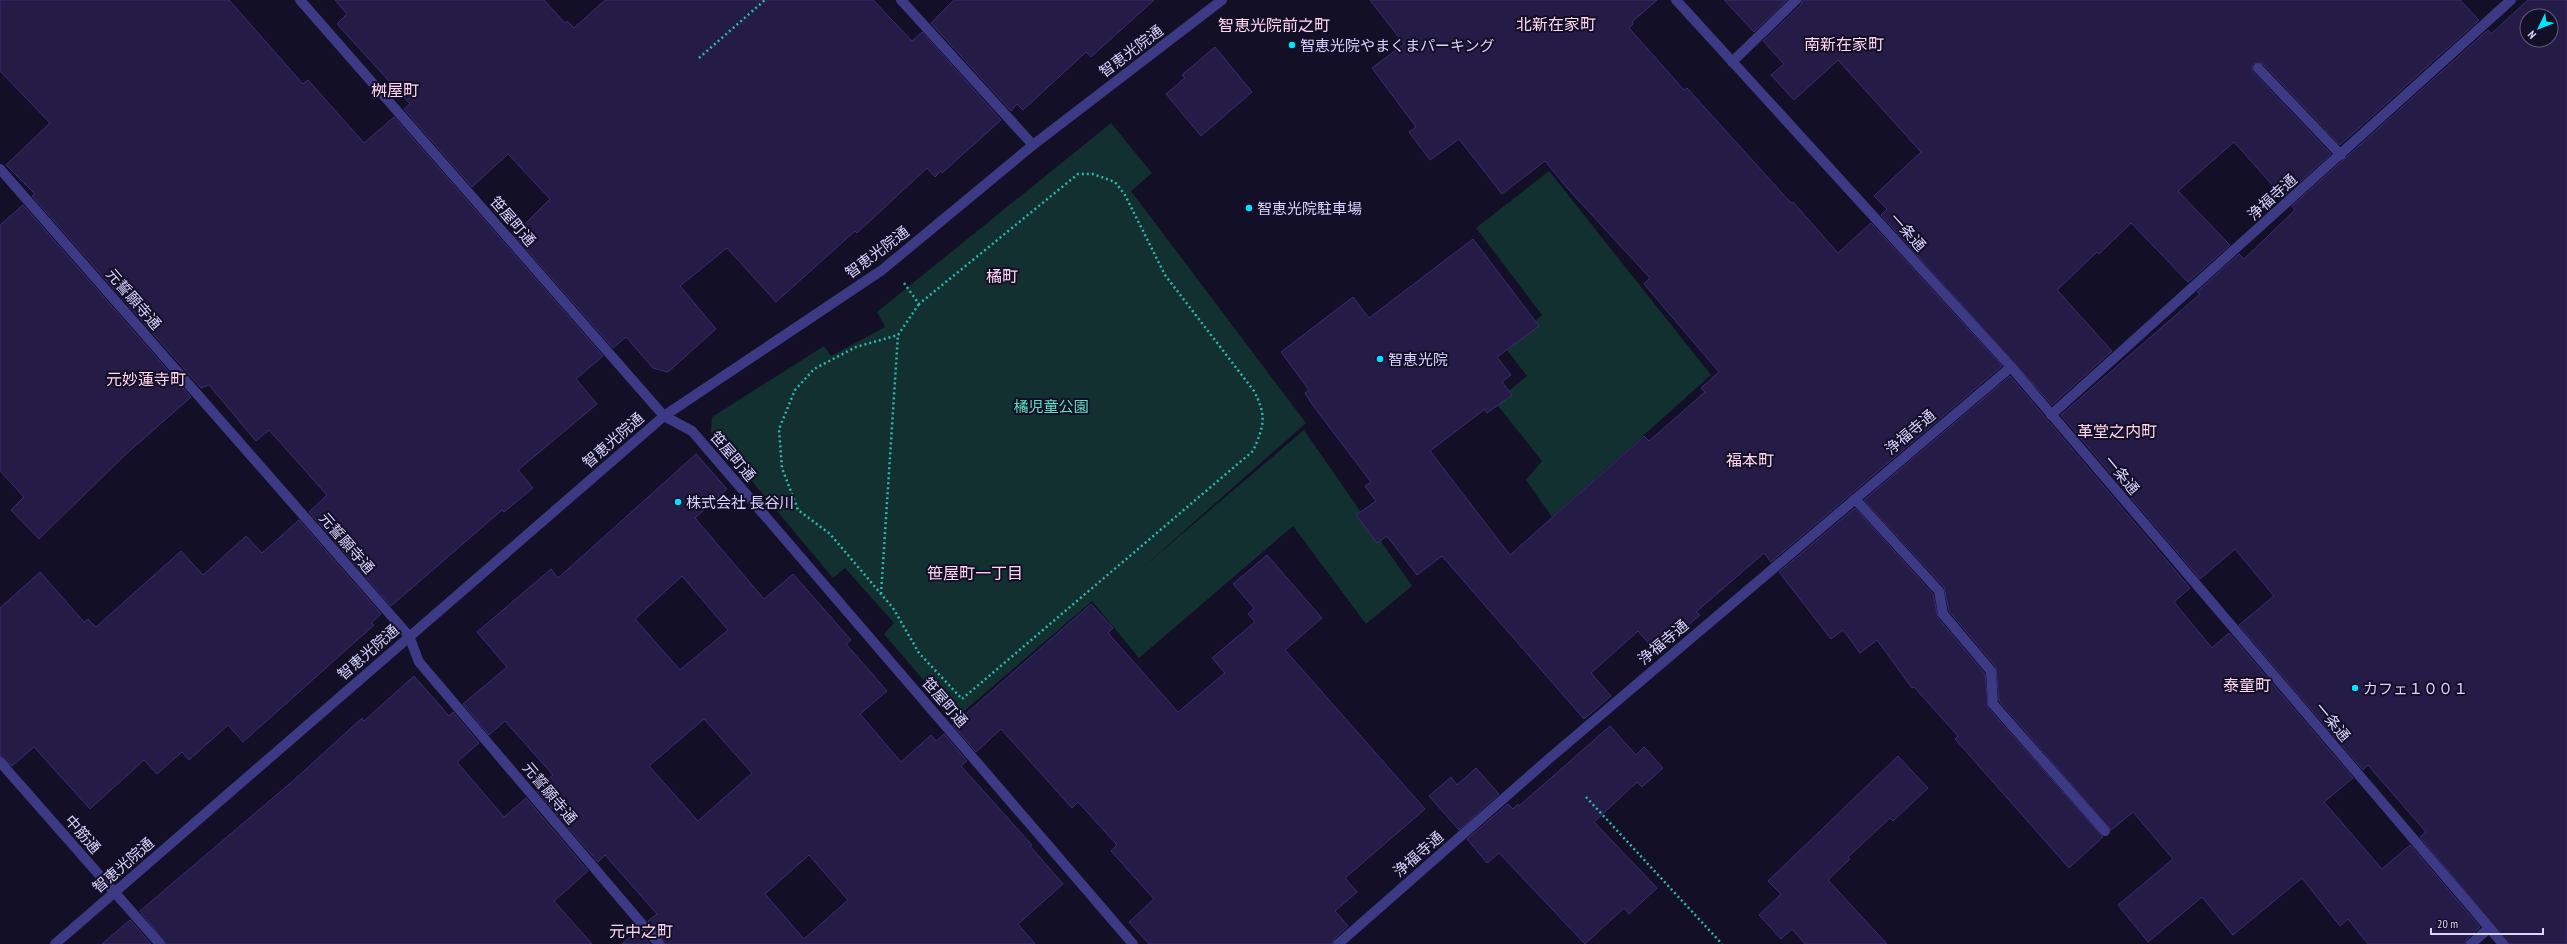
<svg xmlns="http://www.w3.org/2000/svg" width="2567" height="944" viewBox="0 0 2567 944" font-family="'PT Sans Narrow','Noto Sans JP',sans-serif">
	<rect width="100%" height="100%" fill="#130f26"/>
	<!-- green -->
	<g fill="#12302f">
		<path d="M1111 123 1152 173 1131 191 1306 423 1142 568 1304 430 1412 586 1366 624 1293 526 1139 658 1092 601 956 718 884 634 894 623 845 568 833 578 711 432 712 417 824 346 831 356 885 327 877 312Z"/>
		<path d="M1549 171 1711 375 1552 517 1526 480 1542 461 1495 402 1527 376 1506 349 1542 315 1476 228Z"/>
	</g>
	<!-- building -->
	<g fill="#241b47" stroke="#3b2d73" fill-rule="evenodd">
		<path d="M0 0H229L303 84 308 80 364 143 394 117 603 356 576 379 597 404 518 470 533 488 504 512 502 510 391 606 309 512 327 495 269 430 256 441 209 385 201 388 32 196 35 194 6 165 50 123 0 71Z"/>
		<path d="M335 0H544L565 23 567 21 574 28 605 0H873L912 41 922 32 1001 120 942 173 941 171 935 177 927 168 857 233 855 231 776 302 727 248 680 286 716 329 668 372 653 368 626 337 613 348 514 235 550 199 508 154 472 187 404 109 410 104 337 24 347 14Z"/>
		<path d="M954 0H1154L1091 57 1086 52 1023 110 1017 104 1011 111 931 23Z"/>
		<path d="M1370 0H1657L1632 22 1633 24 1629 28 1684 90 1687 88 1791 203 1793 202 1838 253 1871 223 2002 366 1771 562 1764 553 1696 612 1700 615 1656 652 1638 631 1591 673 1611 696 1584 719 1442 556 1417 575 1387 536 1377 543 1356 515 1376 501 1365 486 1371 482 1312 404 1305 393 1309 390 1281 352 1353 297 1369 318 1473 239 1539 326 1497 357 1511 375 1502 382 1512 395 1487 413 1485 409 1430 451 1510 555 1644 436 1649 441 1705 392 1701 388 1719 372 1644 284 1650 278 1567 188 1545 161 1502 194 1459 139 1430 160 1409 132 1416 127 1372 68 1404 44Z"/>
		<path d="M1724 0H1787L1754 32Z"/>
		<path d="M1802 0H2460L2479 20 2340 145 2263 64 2254 63 2252 67 2253 72 2331 154 2283 197 2234 142 2178 191 2230 245 2188 282 2131 223 2099 254 2097 252 2057 290 2112 351 2052 405 1881 215 1887 209 1874 196 1921 152 1838 60 1794 100 1771 75 1784 64 1763 41 1801 5Z"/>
		<path d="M2528 0H2567V944H2509L2420 837 2426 832 2368 765 2363 770 2239 625 2274 596 2235 549 2200 579 2061 415 2200 294 2197 292 2239 254 2244 259 2295 210 2292 206 2488 30 2491 34ZM2527 16H2551V40H2527Z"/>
		<path d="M1215 47 1252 92 1201 136 1166 94 1185 78 1182 75Z"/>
		<path d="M23 205 191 397 125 455 39 539 11 510 24 497 0 471V225Z"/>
		<path d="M2010 376 2190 588 2174 602 2212 648 2229 633 2353 778 2324 802 2382 869 2410 845 2480 927 2467 939 2465 944H2368L2348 919 2340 926 2302 878 2233 935 2202 897 2148 942 2118 905 2173 859 2133 812 2111 830 1999 701 1996 667 1949 611 1944 587 1864 500Z"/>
		<path d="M696 454 727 489 695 518 764 599 793 574 851 640 846 644 887 691 860 714 901 762 931 735 936 741 944 734 967 761 961 766 1032 845 1030 846 1063 884 1018 924 1035 944H665L648 921 657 914 605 855 598 862 536 790 553 775 505 721 489 735 463 704 507 667 477 632 551 569 558 578ZM682 576 728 630 680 670 635 619ZM704 719 752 773 698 821 649 766ZM809 855 848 900 804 939 765 894Z"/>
		<path d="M1855 508 1933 594 1938 618 1985 674 1988 708 2103 837 2069 868 1955 739 1958 736 1914 687 1912 688 1877 640 1860 653 1843 630 1831 639 1779 572Z"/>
		<path d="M299 520 381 614 371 623 374 625 243 742 228 725 189 760 182 752 157 774 144 760 90 809 34 747 12 766 0 756V608L40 572 84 622 88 619 96 627 181 551 203 575 246 536 262 553Z"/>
		<path d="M1267 555 1322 618 1285 650 1425 809 1345 878 1357 892 1335 911 1348 926 1334 939 1332 944H1149L1129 922 1154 899 1111 851 1117 845 1078 802 1072 808 1001 729 976 752 953 725 1091 604 1113 628 1108 633 1178 712 1225 673 1212 658 1255 622 1248 614 1254 608 1233 584Z"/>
		<path d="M414 676 449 716 453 712 479 743 457 762 504 817 526 798 588 871 554 901 592 944H166L140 911 294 780 362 718 364 721Z"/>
		<path d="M1610 726 1636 755 1644 747 1663 768 1642 787 1637 782 1594 822 1657 888 1629 914 1624 908 1585 944 1499 853 1487 863 1467 839 1508 804 1513 809 1518 804 1519 806Z"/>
		<path d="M1898 756 1928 788 1893 821 1890 818 1848 857 1850 859 1828 880 1887 944H1805L1792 929 1781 939 1759 915 1781 894 1768 881Z"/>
		<path d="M1476 768 1499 794 1459 830 1429 796 1451 777 1457 785Z"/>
		<path d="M130 920 151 944H102Z"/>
		<path d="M638 930 650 944H622Z"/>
	</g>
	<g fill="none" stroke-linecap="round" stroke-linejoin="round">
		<!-- path -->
		<g stroke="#2fb8b0" stroke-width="2.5" stroke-dasharray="2 3" stroke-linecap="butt">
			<path d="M699 58 765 0"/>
			<path d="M904 283 919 304 1078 174H1093L1115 182 1125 195 1165 275 1254 391C1267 416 1264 426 1253 451L962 699 919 653 893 608 830 534 798 510 782 468 779 429 795 390 814 369 856 347 898 335 919 304"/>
			<path d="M881 594 898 335"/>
			<path d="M1586 797 1722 944"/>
		</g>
		<!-- minor -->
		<g stroke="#3d3a85" stroke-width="10">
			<path d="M300 0 664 416 692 431 1133 944"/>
			<path d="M901 0 1033 145"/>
			<path d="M1676 0 2011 367 2503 944"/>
			<path d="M1732 62 1796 0"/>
			<path d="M2258 68 2341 155"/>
			<path d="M0 169 409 636 419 662 659 944"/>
			<path d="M2051 415 2511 0"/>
			<path d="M1855 499 1939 591 1943 614 1991 671 1993 704 2105 831"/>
			<path d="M0 762 160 944"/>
			<path d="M55 944 664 416 882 270 1033 145 1222 0"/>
			<path d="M1338 944 1551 757 2011 367"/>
			<path d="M2471 944 2489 928"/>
		</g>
	</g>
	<!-- markers -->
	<g fill="#00e5ff" stroke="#130f26" stroke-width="1.5">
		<circle cx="1292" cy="45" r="4"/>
		<circle cx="1249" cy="208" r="4"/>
		<circle cx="1380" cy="359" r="4"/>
		<circle cx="678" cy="502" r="4"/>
		<circle cx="2355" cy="688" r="4"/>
	</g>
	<g text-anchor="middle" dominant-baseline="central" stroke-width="4" stroke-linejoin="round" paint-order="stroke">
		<!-- poi labels -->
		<g font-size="15" fill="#d9d4ff" stroke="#130f26" text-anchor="start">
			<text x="1300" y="45">智恵光院やまくまパーキング</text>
			<text x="1257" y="208">智恵光院駐車場</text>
			<text x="1388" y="359">智恵光院</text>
			<text x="686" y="502">株式会社 長谷川</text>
			<text x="2363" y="688">カフェ１００１</text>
		</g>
		<!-- street labels -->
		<g font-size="15" fill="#d9d4ff" stroke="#130f26">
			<text transform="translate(1131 51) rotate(-37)">智恵光院通</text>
			<text transform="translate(2272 197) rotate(-42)">浄福寺通</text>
			<text transform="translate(513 221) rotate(49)">笹屋町通</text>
			<text transform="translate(1908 232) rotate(48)">一条通</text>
			<text transform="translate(877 252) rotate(-37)">智恵光院通</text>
			<text transform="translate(134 299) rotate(49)">元誓願寺通</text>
			<text transform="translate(1910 432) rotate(-40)">浄福寺通</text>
			<text transform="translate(613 440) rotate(-41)">智恵光院通</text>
			<text transform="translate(733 456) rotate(49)">笹屋町通</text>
			<text transform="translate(2122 475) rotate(50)">一条通</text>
			<text transform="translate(347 543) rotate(49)">元誓願寺通</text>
			<text transform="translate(1663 642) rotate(-40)">浄福寺通</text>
			<text transform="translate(368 652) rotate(-41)">智恵光院通</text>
			<text transform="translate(945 702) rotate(49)">笹屋町通</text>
			<text transform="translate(2333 722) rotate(50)">一条通</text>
			<text transform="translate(550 793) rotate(50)">元誓願寺通</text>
			<text transform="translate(83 834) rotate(49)">中筋通</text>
			<text transform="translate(1418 854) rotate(-41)">浄福寺通</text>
			<text transform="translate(123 865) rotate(-41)">智恵光院通</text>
		</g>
		<!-- park labels -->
		<g font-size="15" fill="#5fe0c0" stroke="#130f26">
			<text x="1051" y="406">橘児童公園</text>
		</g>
		<!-- neighbourhood labels -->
		<g font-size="16" fill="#ffd6f0" stroke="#130f26">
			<text x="1556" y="24">北新在家町</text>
			<text x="1274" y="25">智恵光院前之町</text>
			<text x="1844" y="44">南新在家町</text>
			<text x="395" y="90">桝屋町</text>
			<text x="1002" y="276">橘町</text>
			<text x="146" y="379">元妙蓮寺町</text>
			<text x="2117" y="431">革堂之内町</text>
			<text x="1750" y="460">福本町</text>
			<text x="975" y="573">笹屋町一丁目</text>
			<text x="2247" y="685">泰童町</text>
			<text x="641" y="931">元中之町</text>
		</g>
	</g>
	<!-- north arrow -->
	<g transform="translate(2539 28) rotate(227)"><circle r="19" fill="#130f26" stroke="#625e7d"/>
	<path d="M0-3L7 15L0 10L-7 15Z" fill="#00e5ff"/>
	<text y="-6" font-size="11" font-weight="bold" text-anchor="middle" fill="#d9d4ff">N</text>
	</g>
	<!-- scale -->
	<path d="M2431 928v6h112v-6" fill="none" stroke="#d9d4ff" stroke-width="2"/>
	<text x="2437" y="928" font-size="12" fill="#d9d4ff" stroke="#130f26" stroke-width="3" paint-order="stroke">20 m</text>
</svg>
